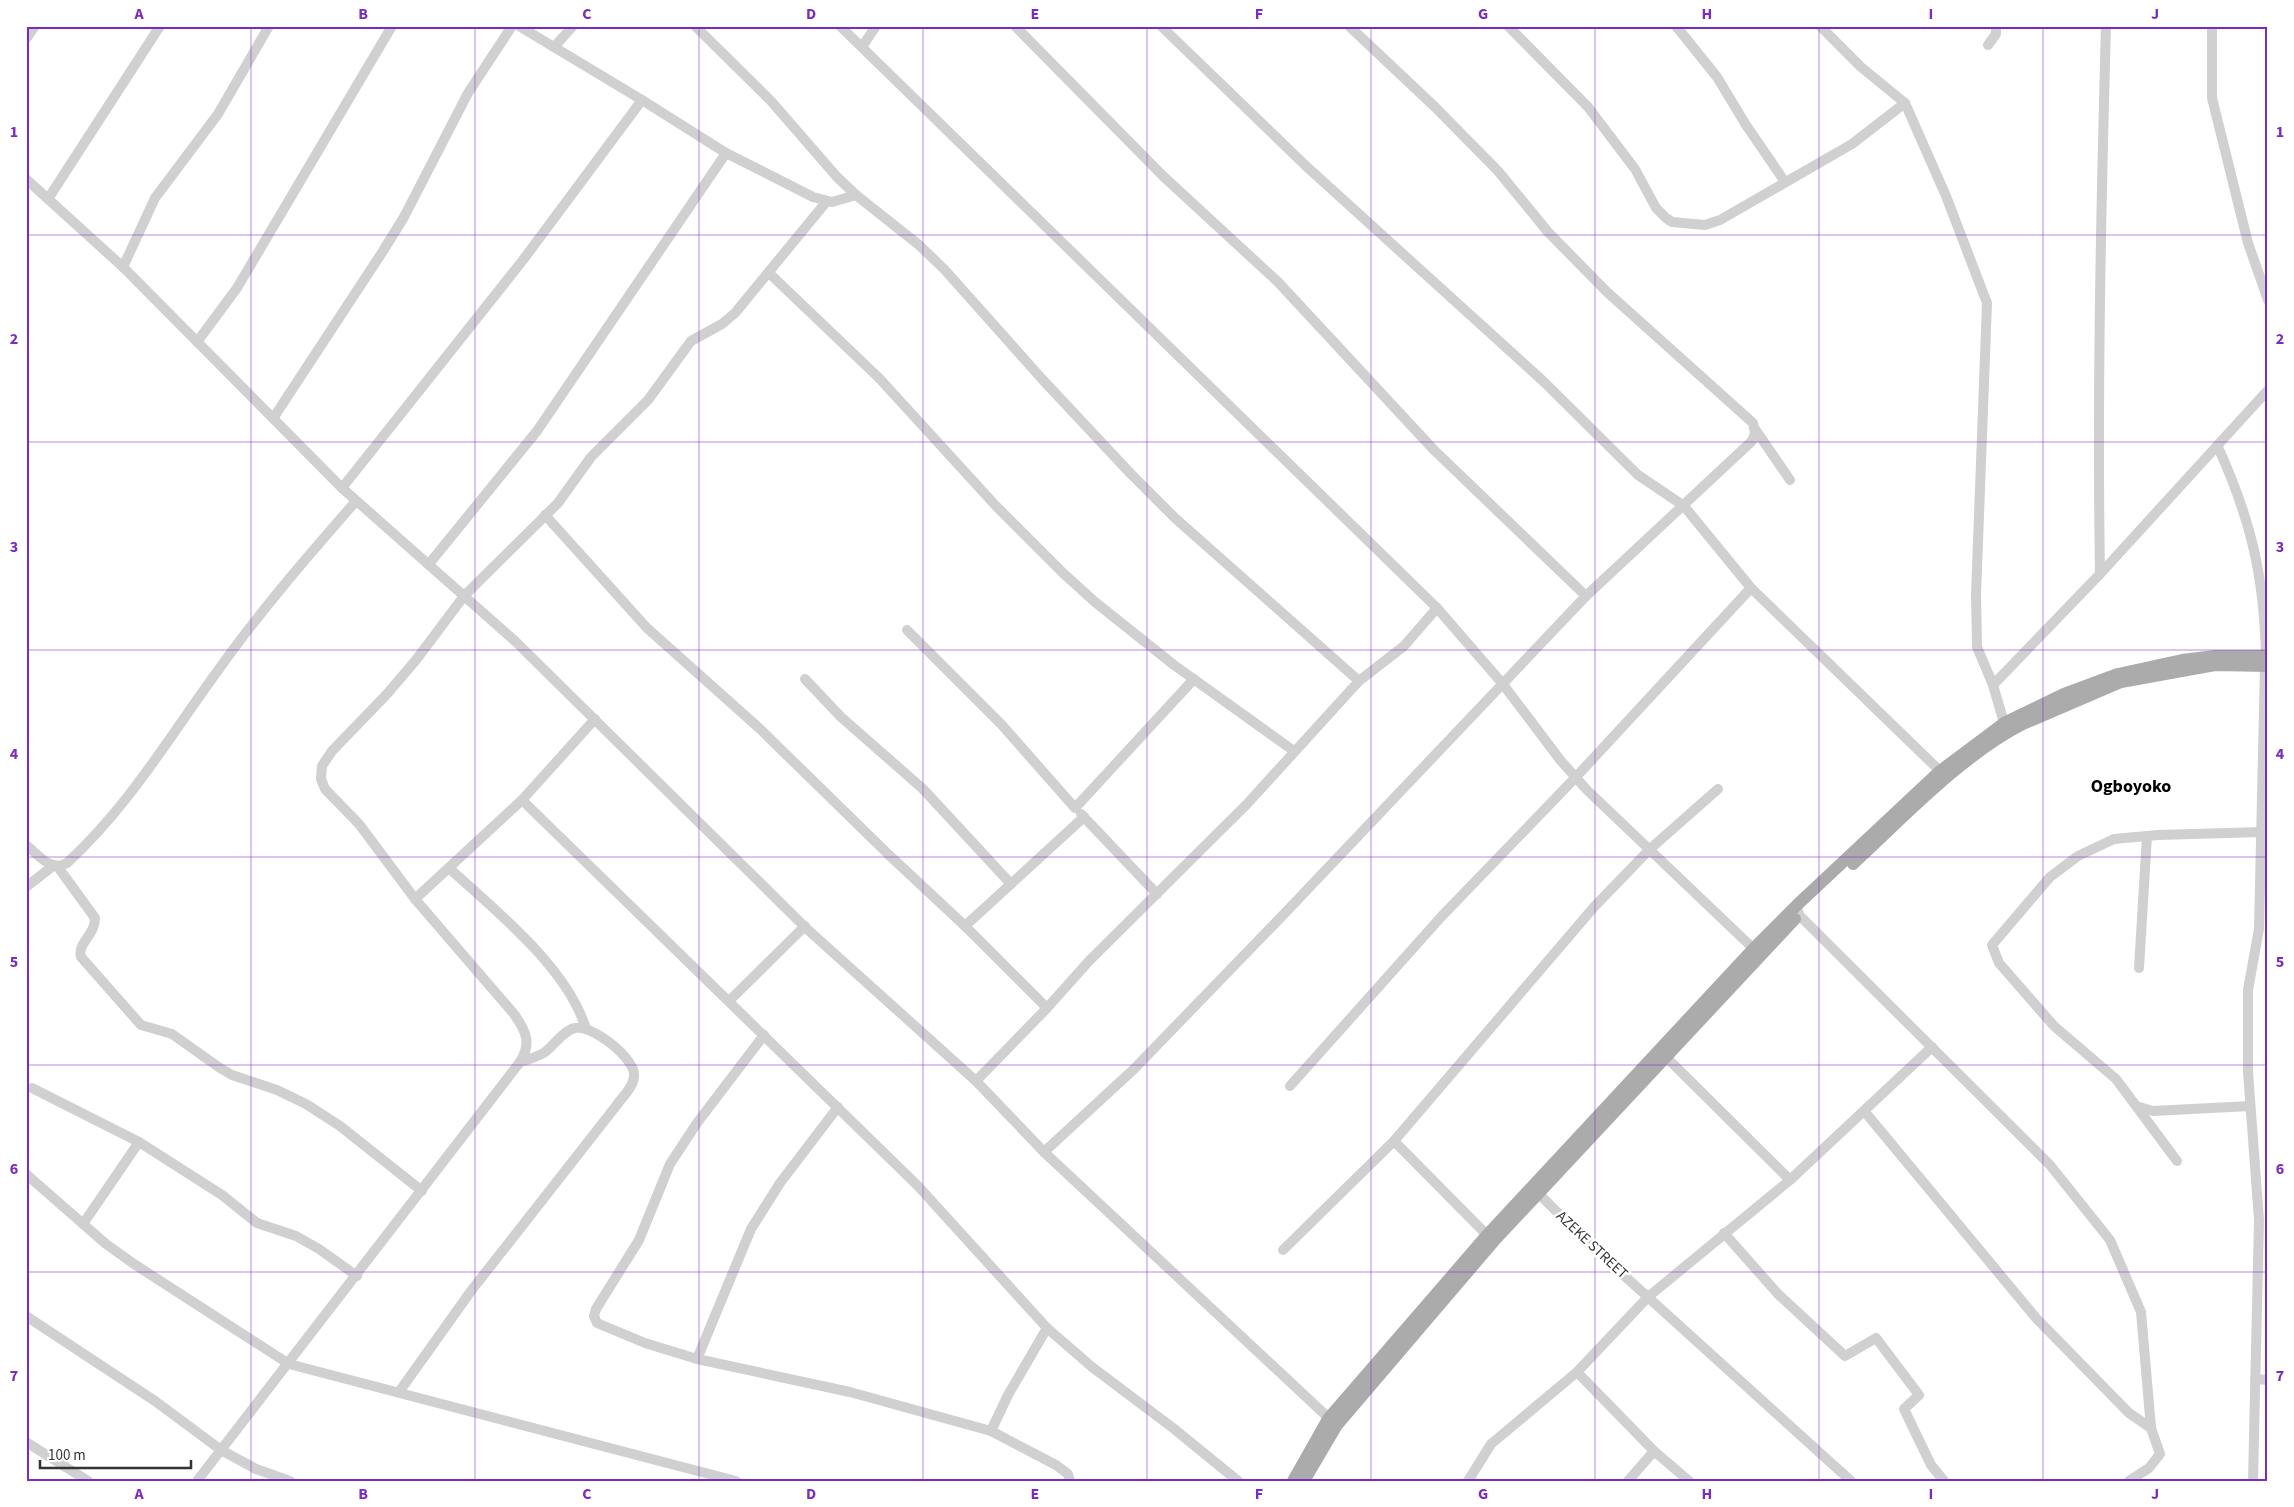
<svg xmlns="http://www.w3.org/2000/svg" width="2294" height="1507" viewBox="0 0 2294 1507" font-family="'Source Sans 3',sans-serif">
	<rect width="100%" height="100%" fill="#fff"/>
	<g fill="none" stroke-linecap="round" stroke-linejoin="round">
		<!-- minor -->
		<g stroke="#d0d0d0" stroke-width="10">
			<path d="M519 26 642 100 726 153 813 197 832 202 856 195"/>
			<path d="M695 26 771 101 837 177 856 195 919 245 944 269 1042 379 1130 473 1175 518 1359 681"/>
			<path d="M840 26 1437 608 1502 683 1561 761 1587 790 1758 953"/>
			<path d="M1015 26 1163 176 1278 282 1434 450 1586 596"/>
			<path d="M1161 26 1306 166 1543 381 1638 475 1684 506 1751 588 1940 771"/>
			<path d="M1508 26 1588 107 1635 169 1656 208 1666 218 1672 222 1705 225 1720 220 1852 144 1905 103"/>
			<path d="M1676 26 1717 77 1746 125 1785 182"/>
			<path d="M1820 26 1861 67 1905 103 1946 196 1987 303 1976 595 1977 647 1993 685 2004 723"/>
			<path d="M2212 26V98L2248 243 2268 300"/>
			<path d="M26 39 35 26"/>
			<path d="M1988 45 1996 34V26"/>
			<path d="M554 47 573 26"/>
			<path d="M862 47 876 26"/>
			<path d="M26 179 123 267 342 488 516 642 807 929 976 1081 1044 1152 1334 1423"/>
			<path d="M48 199 160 26"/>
			<path d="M123 267 155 198 218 114 269 26"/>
			<path d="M769 273 879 378 996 506 1063 573 1095 602 1174 665 1294 751"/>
			<path d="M197 342 237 288 392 26"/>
			<path d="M274 417 383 251 404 217 468 93 512 26"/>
			<path d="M1755 429 1790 480"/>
			<path d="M2218 447C2251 520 2264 575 2266 656"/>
			<path d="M342 488 523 260 642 100"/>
			<path d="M545 515 647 628 759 728 889 855 965 926 1047 1008"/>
			<path d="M429 564 537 431 726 153"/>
			<path d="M2100 574C2097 391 2101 209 2106 26"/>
			<path d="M907 630 1001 724 1075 808 1194 679"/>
			<path d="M805 679 841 717 923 789 1011 884"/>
			<path d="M1993 685 2100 574 2268 390"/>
			<path d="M522 800 918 1186 1047 1328 1092 1367 1173 1428 1238 1481"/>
			<path d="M1081 814 1157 894"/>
			<path d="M26 845C38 854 51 873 67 863 130 805 169 737 219 669 261 610 308 556 356 501"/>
			<path d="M58 867 95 918C95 936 77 943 81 957L141 1025 172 1034 220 1068 232 1075 277 1090 306 1104 340 1126 422 1191"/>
			<path d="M449 868C495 910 568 968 586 1029"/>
			<path d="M26 887 53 866"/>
			<path d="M415 899 522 800 595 719"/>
			<path d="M1797 906 1799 915 2050 1165 2110 1240 2141 1312 2151 1428 2160 1454 2149 1468 2129 1481"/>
			<path d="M965 926 1084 817"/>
			<path d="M2139 968 2147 836"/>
			<path d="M729 1001 805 926"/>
			<path d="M764 1035 697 1123 670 1164 639 1240 596 1309 594 1316 597 1323 645 1343 697 1359 850 1392 991 1431 1056 1465 1068 1474 1070 1481"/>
			<path d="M1666 1057 1790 1180"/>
			<path d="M976 1081 1047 1008 1089 961 1247 804 1359 681 1404 646 1437 608"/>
			<path d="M1290 1086 1441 917 1576 777 1751 588"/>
			<path d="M32 1088 139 1142 222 1195 257 1223 296 1236 319 1249 357 1276"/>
			<path d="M2139 1107 2153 1111 2250 1106"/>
			<path d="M1865 1112 2036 1318 2129 1413 2151 1428"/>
			<path d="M1394 1141 1487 1235"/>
			<path d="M1044 1152 1134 1069 1284 914 1586 596 1752 441 1755 433 1753 423 1607 292 1548 232 1498 171 1435 107 1349 26"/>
			<path d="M2177 1161 2116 1079 2054 1026 1999 963 1992 945 2050 877 2078 856 2114 839 2158 835 2262 832"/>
			<path d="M26 1174 106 1244 134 1264 289 1364 736 1481"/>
			<path d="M1538 1193 1587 1242 1851 1481"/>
			<path d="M83 1224 139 1142"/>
			<path d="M1724 1233 1778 1294 1845 1356 1876 1338 1919 1395 1904 1409 1931 1465 1944 1481"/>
			<path d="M1283 1250 1394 1141 1594 907 1650 849 1718 789"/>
			<path d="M26 1316 155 1401 221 1450 256 1469 290 1481"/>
			<path d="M697 1359 751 1229 780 1183 838 1107"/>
			<path d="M1577 1372 1654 1451 1689 1481"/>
			<path d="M2255 1379 2268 1380"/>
			<path d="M399 1392 471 1291 616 1106C622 1097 634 1087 634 1076 636 1059 592 1024 575 1028 564 1030 554 1045 545 1052 538 1057 529 1059 520 1062"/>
			<path d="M991 1431 1008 1395 1047 1328"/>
			<path d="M26 1442 88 1481"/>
			<path d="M197 1481 520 1062C532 1043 526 1031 514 1014L415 899 359 824 325 789 321 779 322 766 332 751 387 694 416 660 464 596 558 503 591 457 648 400 691 341 722 324 735 313 827 201"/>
			<path d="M1468 1481 1491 1444 1577 1372 1648 1297 1790 1180 1932 1047"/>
			<path d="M1628 1481 1654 1451"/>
			<path d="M2253 1481 2259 1220 2248 1072V990L2259 929 2265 666"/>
		</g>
		<!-- major -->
		<g stroke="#ababab" stroke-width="12">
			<path d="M1853 864C1903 818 1962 755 2023 724L2121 682 2215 665 2268 666"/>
			<path d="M1293 1481 1328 1419 1487 1235 1754 948 1797 905 1940 771 2004 723 2064 694 2118 674 2182 660 2215 656H2268"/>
			<path d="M1304 1481 1337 1425 1494 1241 1795 919"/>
		</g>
	</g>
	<!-- grid -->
	<path fill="none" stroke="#7b2cbf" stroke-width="1" stroke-opacity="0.55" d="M251 26V1481M475 26V1481M699 26V1481M923 26V1481M1147 26V1481M1371 26V1481M1595 26V1481M1819 26V1481M2043 26V1481M26 235H2268M26 442H2268M26 650H2268M26 857H2268M26 1065H2268M26 1272H2268"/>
	<g text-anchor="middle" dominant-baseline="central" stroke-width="5" stroke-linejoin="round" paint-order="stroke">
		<!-- street labels -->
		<g font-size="15" fill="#333" stroke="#fff">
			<text transform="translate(1592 1245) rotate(43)">AZEKE STREET</text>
		</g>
		<!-- quarter labels -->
		<g font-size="18" font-weight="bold" fill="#000" stroke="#fff">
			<text x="2131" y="786">Ogboyoko</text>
		</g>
	</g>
	<!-- border -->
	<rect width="2294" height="1507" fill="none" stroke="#ffffff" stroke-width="55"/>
	<!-- scale -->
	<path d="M40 1460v8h151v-8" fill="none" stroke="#333333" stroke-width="2.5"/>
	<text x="48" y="1460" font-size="15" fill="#333333" stroke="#ffffff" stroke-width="4" paint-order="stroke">100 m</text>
	<rect x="28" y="28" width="2238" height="1452" fill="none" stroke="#7b2cbf" stroke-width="2"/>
	<g font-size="16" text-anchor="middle" font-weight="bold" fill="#7b2cbf">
		<text x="139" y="19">A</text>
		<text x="363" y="19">B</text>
		<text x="587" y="19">C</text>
		<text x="811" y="19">D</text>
		<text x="1035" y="19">E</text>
		<text x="1259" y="19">F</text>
		<text x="1483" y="19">G</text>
		<text x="1707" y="19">H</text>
		<text x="1931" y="19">I</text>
		<text x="2155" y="19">J</text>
		<text x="14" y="137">1</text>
		<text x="2280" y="137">1</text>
		<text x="14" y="344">2</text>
		<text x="2280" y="344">2</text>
		<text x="14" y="552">3</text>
		<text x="2280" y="552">3</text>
		<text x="14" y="759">4</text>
		<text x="2280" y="759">4</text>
		<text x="14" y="967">5</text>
		<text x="2280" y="967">5</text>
		<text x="14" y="1174">6</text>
		<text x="2280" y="1174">6</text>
		<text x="14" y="1381">7</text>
		<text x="2280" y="1381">7</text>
		<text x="139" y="1499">A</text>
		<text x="363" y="1499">B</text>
		<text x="587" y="1499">C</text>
		<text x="811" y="1499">D</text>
		<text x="1035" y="1499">E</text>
		<text x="1259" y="1499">F</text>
		<text x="1483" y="1499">G</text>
		<text x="1707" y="1499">H</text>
		<text x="1931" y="1499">I</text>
		<text x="2155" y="1499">J</text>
	</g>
</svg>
